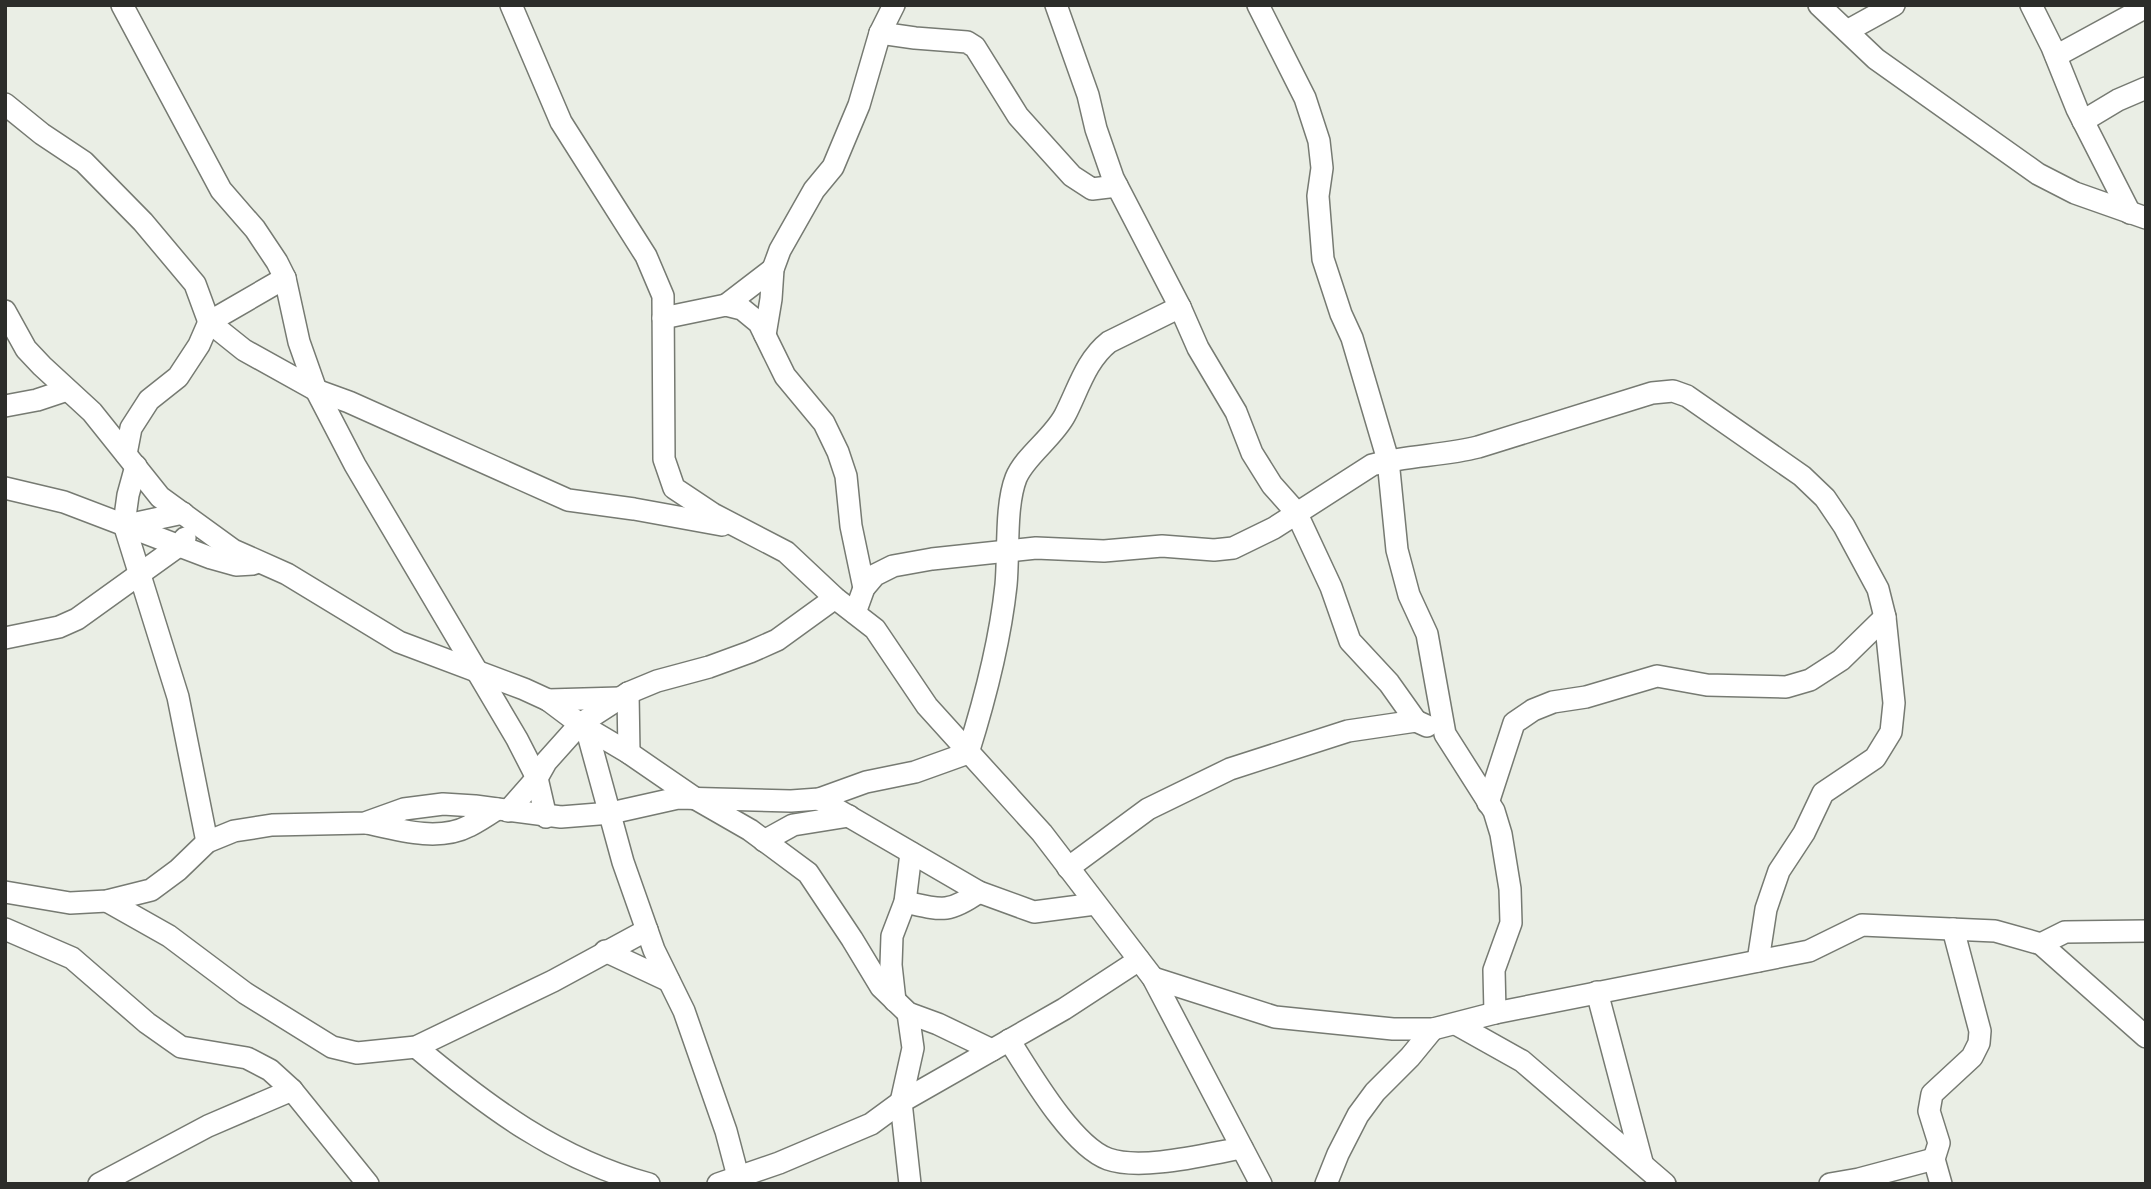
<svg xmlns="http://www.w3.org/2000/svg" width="2151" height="1189" viewBox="0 0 2151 1189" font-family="'Golos Text',sans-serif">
	<rect width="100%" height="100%" fill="#eaeee5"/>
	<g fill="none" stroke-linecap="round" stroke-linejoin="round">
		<defs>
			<g id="minor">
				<path d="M122 5 221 190 255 229 277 262 285 278 299 342 316 390 355 465 517 739 537 778 546 817"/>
				<path d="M511 5 561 122 646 256 663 296 664 459 674 488 713 514 786 552 835 598 875 629 927 706 1042 833 1153 978 1261 1184"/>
				<path d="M1056 5 1088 95 1096 129 1113 178 1180 307 1198 348 1236 412 1252 453 1272 485 1296 512 1331 587 1350 641 1389 683 1416 721"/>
				<path d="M1258 5 1305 98 1319 141 1322 168 1318 196 1323 259 1341 314 1352 338 1388 460 1397 550 1409 595 1427 634 1445 734 1494 811 1501 834 1510 889 1511 923 1494 970 1495 1013"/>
				<path d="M1819 5 1876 59 2038 174 2075 193 2146 218"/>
				<path d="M2031 5 2052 47 2077 109 2130 213"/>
				<path d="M1847 31 1894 5"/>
				<path d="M880 33 915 38 967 42 975 47 1018 116 1072 176 1092 189 1117 186"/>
				<path d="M2056 56 2146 7"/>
				<path d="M5 104 42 134 84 162 143 222 195 284 209 322 244 350 316 390 349 402 568 500 634 509 722 525"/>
				<path d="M2083 121 2118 100 2146 88"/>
				<path d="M726 305 773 269"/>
				<path d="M5 311 26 349 42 366 92 412 160 497 233 550 287 574 399 642 524 689 548 700 580 724 629 753 696 799 750 830 808 873 852 939 881 987 908 1013 938 1024 992 1050"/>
				<path d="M663 318 726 305 742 309 759 323 785 376 824 423 838 452 846 476 851 526 864 588"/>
				<path d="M765 335 771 299 773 269 780 250 814 190 833 167 859 105 880 33 894 5"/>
				<path d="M5 406 37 400 67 390"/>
				<path d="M126 454 131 428 149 400 178 377 199 345 209 322 285 278"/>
				<path d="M136 466 128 495 124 524 178 697 207 842"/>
				<path d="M5 488 64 502 211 558 236 565 253 564"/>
				<path d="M127 525 183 513"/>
				<path d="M855 613 864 588 875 575 893 566 932 559 1036 548 1104 551 1162 546 1214 550 1233 548 1274 528 1372 465C1407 455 1443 456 1478 447L1652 393 1673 391 1687 396 1802 476 1825 498 1844 526 1878 589 1885 617 1894 703 1891 732 1875 758 1823 793 1804 833 1779 871 1766 909 1758 961"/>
				<path d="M5 638 59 627 77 619 180 545 185 538"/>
				<path d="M628 693 629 753"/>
				<path d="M548 700 620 698"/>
				<path d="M586 727 623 862 654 950 684 1011 726 1131 740 1184"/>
				<path d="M819 799 979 892 1034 912 1095 904"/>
				<path d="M1488 803 1514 723 1533 710 1553 702 1586 697 1657 676 1707 685 1786 687 1810 680 1841 660 1885 617"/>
				<path d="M508 811 537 778 546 762 580 724 628 693 657 681 709 667 750 652 777 640 835 598"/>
				<path d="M367 823C398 830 439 842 469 826 479 821 488 815 497 809"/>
				<path d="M764 841 793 825 849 816"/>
				<path d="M1068 868 1148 809 1230 769 1348 731 1416 721 1427 726"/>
				<path d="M5 892 70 903 107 901 151 890 178 870 207 842 234 831 272 825 365 823 404 809 443 804 475 806 561 817 611 813 678 798 791 801 819 799 866 782 915 772 968 753C985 699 1000 642 1006 585 1009 554 1005 506 1016 478 1025 456 1053 438 1065 415 1078 390 1086 360 1109 342L1180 307"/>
				<path d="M107 901 169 936 245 993 332 1047 357 1053 416 1047 553 981 647 930"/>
				<path d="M905 902C941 910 948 914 979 892"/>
				<path d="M5 929 72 958 147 1023 181 1047 247 1058 270 1070 292 1090 368 1184"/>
				<path d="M2041 944 2065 932 2146 931"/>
				<path d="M605 951 669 981"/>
				<path d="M1153 978 1275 1017 1393 1029H1433L1495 1013 1809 951 1862 925 1995 931 2041 944 2146 1037"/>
				<path d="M1597 992 1642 1162"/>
				<path d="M895 1001 891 965 892 936 905 902 911 853"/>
				<path d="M908 1013 913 1048 901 1102 910 1184"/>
				<path d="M1456 1024 1522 1061 1665 1184"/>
				<path d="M1009 1040C1030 1073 1072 1146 1108 1159 1142 1171 1207 1154 1242 1148"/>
				<path d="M416 1047C488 1107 557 1159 649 1184"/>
				<path d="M99 1184 208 1126 292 1090"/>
				<path d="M718 1184 779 1163 871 1124 901 1102 1064 1009 1139 960"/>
				<path d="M1326 1184 1338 1154 1358 1115 1375 1092 1410 1057 1433 1029"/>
				<path d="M1830 1184 1859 1179 1934 1159"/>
				<path d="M1941 1184 1934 1159 1939 1143 1929 1111 1932 1094 1972 1057 1979 1043 1980 1031 1953 929"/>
			</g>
		</defs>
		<!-- minor casing -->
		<use href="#minor" stroke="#767a72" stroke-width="24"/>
		<!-- minor -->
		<use href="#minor" stroke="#fff" stroke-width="21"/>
	</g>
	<!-- border -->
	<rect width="2151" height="1189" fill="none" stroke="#2c2d2a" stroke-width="14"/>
</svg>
